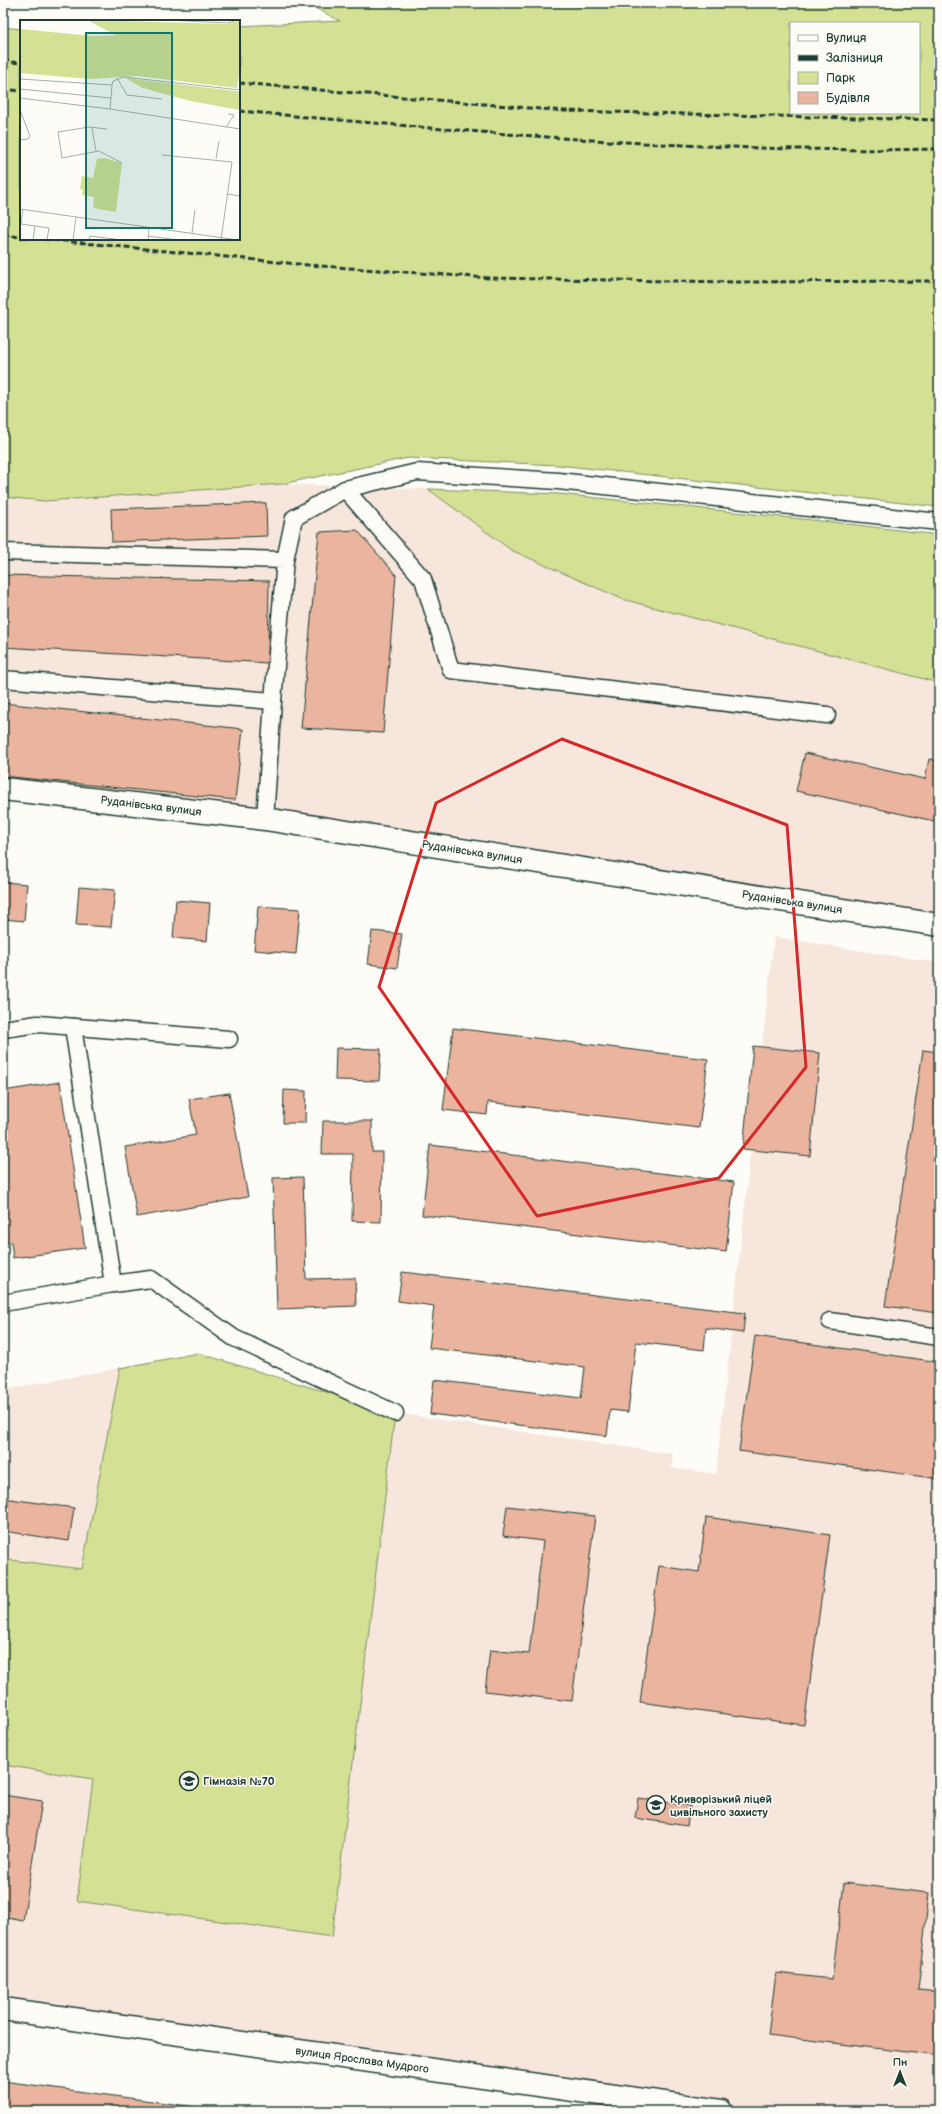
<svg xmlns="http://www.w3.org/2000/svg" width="942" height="2114" viewBox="0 0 942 2114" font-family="'Balsamiq Sans',sans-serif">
	<rect width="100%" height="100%" fill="#fdfcf7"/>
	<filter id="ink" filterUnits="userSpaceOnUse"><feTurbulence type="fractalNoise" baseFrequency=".025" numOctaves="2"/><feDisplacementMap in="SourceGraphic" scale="8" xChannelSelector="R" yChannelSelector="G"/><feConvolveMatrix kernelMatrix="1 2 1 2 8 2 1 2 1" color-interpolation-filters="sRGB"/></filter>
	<g filter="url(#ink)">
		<!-- built -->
		<g fill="#f7e6dc">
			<path d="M282 484 428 489 511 550 622 599 939 683V917L460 836 3 783V497L45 501Z"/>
			<path d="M774 937 939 963V2111H721L3 2009V1390L198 1353 395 1413 673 1454 671 1468 716 1474Z"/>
		</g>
		<!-- green -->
		<g fill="#d4e194" stroke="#7a8f64" fill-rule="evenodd">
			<path d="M306 3H939V507L558 465 408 458 282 484 45 501 3 497V27L21 29V239H239V26L340 21ZM791 23H919V113H791Z"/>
			<path d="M428 489 559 494 841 523 939 535V683L622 599 511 550Z"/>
			<path d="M198 1353 395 1413 332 1937 77 1901 93 1779 3 1765V1559L82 1569 120 1368Z"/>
		</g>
		<!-- building -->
		<g fill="#eab49e" stroke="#1f3d34">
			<path d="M266 503 267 536 112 542 111 509Z"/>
			<path d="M357 530 396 575 383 733 301 728 319 532Z"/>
			<path d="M3 575 269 581 268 663 3 647Z"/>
			<path d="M3 703 243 729 235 800 3 776Z"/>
			<path d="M805 753 925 779 929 759 939 761V822L796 791Z"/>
			<path d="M3 882 27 884 24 921 3 919Z"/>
			<path d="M79 887 115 890 111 927 76 925Z"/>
			<path d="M176 900 210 903 207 941 173 938Z"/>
			<path d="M258 906 300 909 296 954 254 950Z"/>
			<path d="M372 931 402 934 397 968 368 964Z"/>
			<path d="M453 1028 708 1059 699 1128 488 1102 487 1115 443 1110Z"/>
			<path d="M753 1046 820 1053 810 1156 743 1149Z"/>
			<path d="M336 1048 381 1049 379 1081 335 1080Z"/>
			<path d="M923 1050 939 1052V1313L885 1306Z"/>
			<path d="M60 1082 85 1248 13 1258 11 1242 3 1243V1091Z"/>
			<path d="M284 1090 306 1091 305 1123H283Z"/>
			<path d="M229 1093 248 1197 137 1217 125 1147 196 1135 189 1099Z"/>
			<path d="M323 1121H372V1152H382L381 1222 352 1221 353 1154H322Z"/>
			<path d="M430 1145 734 1182 726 1252 422 1215Z"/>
			<path d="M303 1177 306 1279 355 1278 356 1306 277 1309 273 1178Z"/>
			<path d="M402 1272 745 1313 743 1333 706 1328 704 1350 636 1342 628 1412 610 1410 607 1436 430 1414 434 1380 581 1398 585 1367 429 1348 434 1306 398 1301Z"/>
			<path d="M755 1336 939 1362V1479L739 1451Z"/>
			<path d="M3 1498 74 1508 69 1541 3 1531Z"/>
			<path d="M507 1506 595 1516 572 1701 485 1691 490 1650 529 1654 543 1541 503 1536Z"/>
			<path d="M706 1517 830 1535 804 1725 640 1702 659 1566 699 1572Z"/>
			<path d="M3 1795 42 1801 23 1921 3 1917Z"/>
			<path d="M638 1798 690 1806 687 1826 635 1818Z"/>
			<path d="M844 1883 929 1893 918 1990 939 1992V2056L768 2035 776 1973 832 1979Z"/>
			<path d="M3 2081 196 2107 195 2111H3Z"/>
		</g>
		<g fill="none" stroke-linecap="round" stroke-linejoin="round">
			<defs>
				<g id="service">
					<path d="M345 489 423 579 451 670 827 715"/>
					<path d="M3 552 285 560 273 701"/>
					<path d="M285 560 294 518 345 489 417 472 558 481 939 522"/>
					<path d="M3 679 273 701 265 819"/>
					<path d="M73 1027 113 1284"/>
					<path d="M3 1029 38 1024 229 1039"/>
					<path d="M3 1303 113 1284 151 1279 234 1338 395 1413"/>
					<path d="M830 1321 939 1337"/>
				</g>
				<path id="minor" d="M3 789 265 819 939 925"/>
				<path id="tertiary" d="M3 2009 721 2111"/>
			</defs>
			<!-- service casing -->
			<use href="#service" stroke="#1f3d34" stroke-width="19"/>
			<!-- minor casing -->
			<use href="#minor" stroke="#1f3d34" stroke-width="25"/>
			<!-- tertiary casing -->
			<use href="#tertiary" stroke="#1f3d34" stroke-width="25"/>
			<!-- service -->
			<use href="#service" stroke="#fdfcf7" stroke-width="16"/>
			<!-- minor -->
			<use href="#minor" stroke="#fdfcf7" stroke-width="22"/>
			<!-- tertiary -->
			<use href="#tertiary" stroke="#fdfcf7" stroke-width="22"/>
			<!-- rail -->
			<g stroke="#1f3d34" stroke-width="3" stroke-dasharray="6 3" stroke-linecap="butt">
				<path d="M3 61 21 63"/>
				<path d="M239 83 565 111 939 120"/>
				<path d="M3 89 21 91"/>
				<path d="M239 111C472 132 705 154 939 149"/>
				<path d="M3 235 21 237"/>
				<path d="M44 239 308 265 489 278 735 282 939 281"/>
			</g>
		</g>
	</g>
	<!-- marked area -->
	<path fill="none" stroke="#d62828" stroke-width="3" stroke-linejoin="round" d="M562 739 787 825 806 1067 719 1178 537 1216 379 987 436 803Z"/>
	<!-- icons -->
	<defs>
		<symbol id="school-ring" viewBox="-11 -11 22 22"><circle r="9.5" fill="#fdfcf7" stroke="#1f3d34" stroke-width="1.5"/><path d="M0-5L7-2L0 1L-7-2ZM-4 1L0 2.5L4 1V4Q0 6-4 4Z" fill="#1f3d34"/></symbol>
	</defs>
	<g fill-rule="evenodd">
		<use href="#school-ring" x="178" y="1770" width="22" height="22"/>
		<use href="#school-ring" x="645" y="1794" width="22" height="22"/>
	</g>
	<g text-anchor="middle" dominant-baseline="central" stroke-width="3" stroke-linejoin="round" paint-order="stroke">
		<!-- street labels -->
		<g font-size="11" fill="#1f3d34" stroke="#fdfcf7">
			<text transform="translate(151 806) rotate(7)">Руданівська вулиця</text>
			<text transform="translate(472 852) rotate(9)">Руданівська вулиця</text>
			<text transform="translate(792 902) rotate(9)">Руданівська вулиця</text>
			<text transform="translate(362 2060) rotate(8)">вулиця Ярослава Мудрого</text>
		</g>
		<!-- poi labels -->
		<g font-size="11" font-weight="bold" fill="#1f3d34" stroke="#fdfcf7" text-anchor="start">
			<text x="203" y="1781">Гімназія №70</text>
			<text x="670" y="1799">Криворізький ліцей<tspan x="670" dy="13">цивільного захисту</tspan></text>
		</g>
	</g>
	<!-- overview -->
	<g transform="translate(20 20)">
		<rect width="220" height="220" fill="#fdfcf7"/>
		<path d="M67 0 207 4 220 0V46L217 68 117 56 70 59 0 53V9L73 16 96 15ZM105 58 216 71 220 72V90L170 81 123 68ZM84 138 102 143 96 192 73 188 74 177 62 175 63 170 60 169 62 156 73 158 77 139Z" fill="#d4e194"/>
		<path fill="none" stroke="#a4b0a9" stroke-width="1" d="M146 0 208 3 217 0M97 58 107 75 142 79M0 59 92 65 91 78M92 65 93 61 104 57 220 70M0 69 91 78 90 89M0 78 90 89 220 109M0 90 10 116 8 119 0 120M206 107 214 95 208 94M72 108 76 131M87 109 69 107 38 112 42 138 79 131 102 143M142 135 212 142 201 220M196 139 199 121M207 174 220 176M0 189 218 220M3 189 1 204 29 208 27 220M172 213 175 190M128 216 158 220M13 220 15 206M53 220 56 197M69 220 70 216 102 220M128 220 129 207"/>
		<path fill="#0f766e" fill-opacity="0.15" stroke="#0f766e" stroke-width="2" d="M66 13H152V208H66Z"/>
		<rect width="220" height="220" fill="none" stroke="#1f3d34" stroke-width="2"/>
	</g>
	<!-- margin -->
	<rect width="942" height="2114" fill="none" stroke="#fdfcf7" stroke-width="16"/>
	<rect x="8" y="8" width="926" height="2098" fill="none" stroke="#1f3d34" stroke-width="1.5" filter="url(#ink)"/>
	<!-- legend -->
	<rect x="790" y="22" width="130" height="92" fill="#fdfcf7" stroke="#a4b0a9"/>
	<rect x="798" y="35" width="20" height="6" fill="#fdfcf7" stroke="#a4b0a9"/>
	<text x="826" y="42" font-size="12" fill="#1f3d34">Вулиця</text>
	<rect x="798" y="55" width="20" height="6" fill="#1f3d34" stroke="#a4b0a9"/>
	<text x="826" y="62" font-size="12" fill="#1f3d34">Залізниця</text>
	<rect x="798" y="72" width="20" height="12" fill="#d4e194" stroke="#a4b0a9"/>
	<text x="826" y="82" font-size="12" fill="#1f3d34">Парк</text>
	<rect x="798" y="92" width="20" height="12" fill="#eab49e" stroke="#a4b0a9"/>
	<text x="826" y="102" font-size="12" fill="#1f3d34">Будівля</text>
	<!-- north arrow -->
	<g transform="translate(900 2072)" stroke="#fdfcf7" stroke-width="3" paint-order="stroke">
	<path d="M0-3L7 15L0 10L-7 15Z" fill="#1f3d34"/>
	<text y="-6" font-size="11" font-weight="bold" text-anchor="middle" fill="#1f3d34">Пн</text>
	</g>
</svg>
